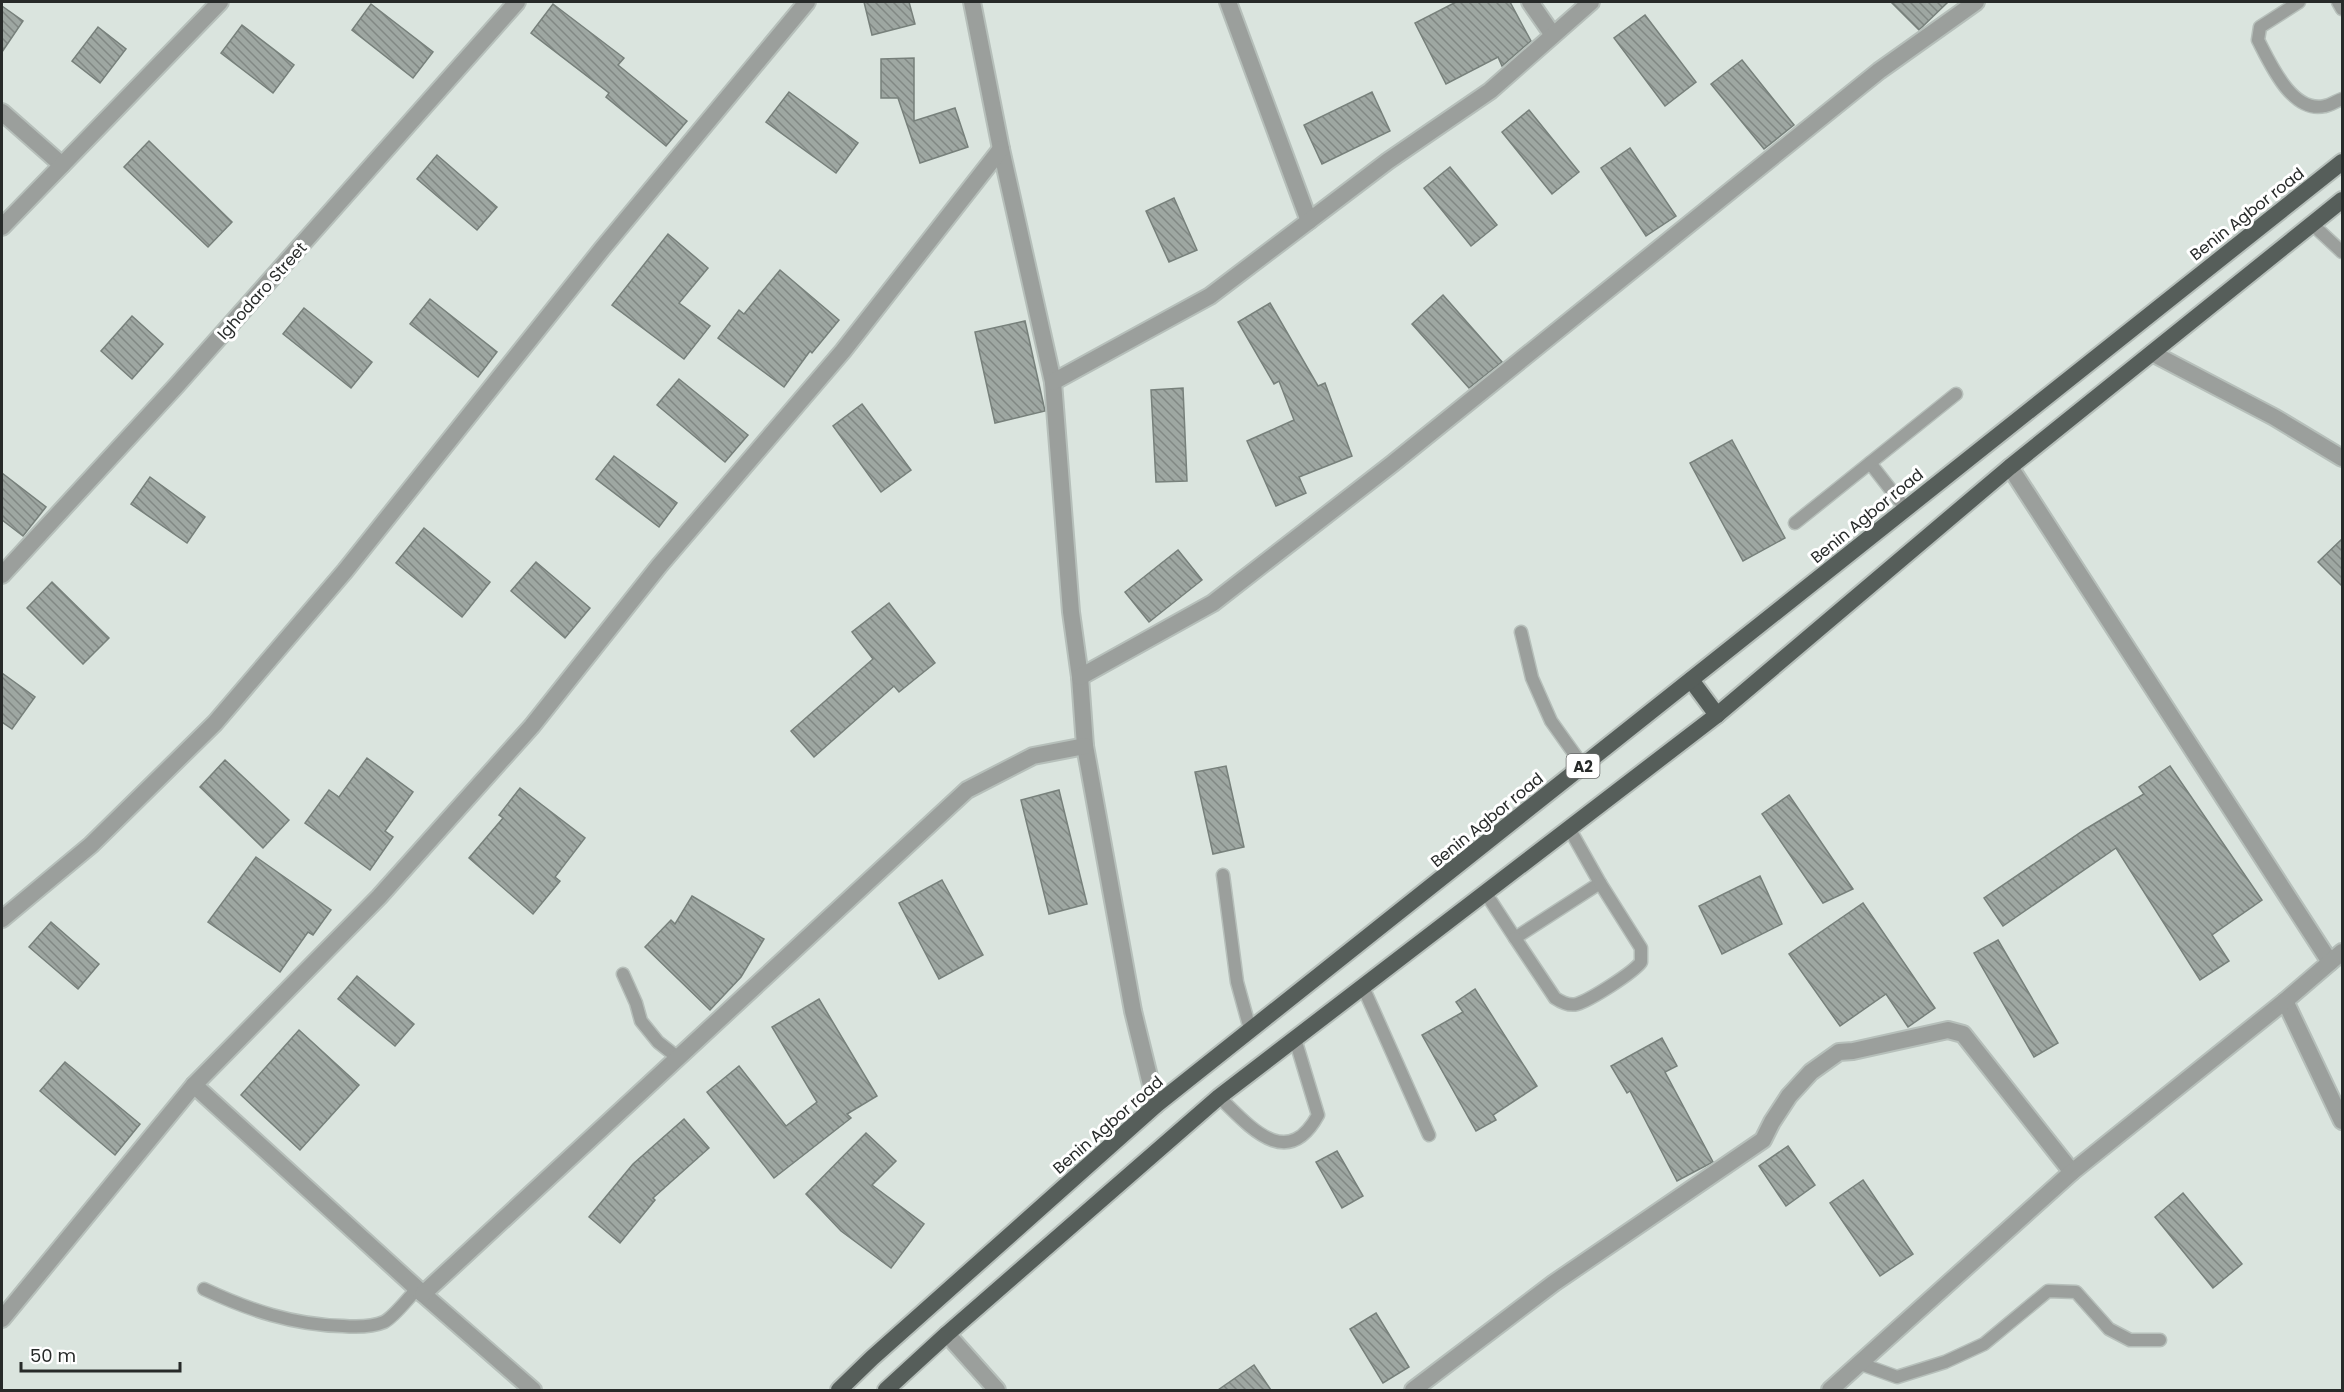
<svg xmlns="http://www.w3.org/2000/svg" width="2344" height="1392" viewBox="0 0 2344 1392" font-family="Poppins,sans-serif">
	<defs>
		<pattern id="building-back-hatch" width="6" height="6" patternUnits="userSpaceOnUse" patternTransform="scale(1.5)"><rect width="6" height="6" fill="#9ea7a2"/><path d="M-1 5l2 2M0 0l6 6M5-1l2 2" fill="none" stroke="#818884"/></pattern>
	</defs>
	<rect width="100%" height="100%" fill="#dae4de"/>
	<!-- building -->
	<g fill="url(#building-back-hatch)" stroke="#77807b" stroke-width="1.5">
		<path d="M864 2H909L915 24 872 35Z"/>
		<path d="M1456 2H1510L1531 41 1502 66 1498 57 1446 84 1415 23Z"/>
		<path d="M1891 2H1948L1919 30Z"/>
		<path d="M371 4 433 52 413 78 352 30Z"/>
		<path d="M553 4 624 58 618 65 687 121 666 146 606 97 609 93 531 33Z"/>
		<path d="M2 6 23 21 2 52Z"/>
		<path d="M1645 15 1696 82 1665 106 1614 38Z"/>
		<path d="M242 25 294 65 273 93 221 53Z"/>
		<path d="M98 27 126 49 100 83 72 61Z"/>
		<path d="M914 58V121L955 108 968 147 920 163 898 98H881V59Z"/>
		<path d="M1742 60 1794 125 1764 149 1711 84Z"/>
		<path d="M789 92 858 143 836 173 766 122Z"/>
		<path d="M1372 92 1390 131 1322 164 1304 125Z"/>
		<path d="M1529 110 1579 172 1552 194 1502 132Z"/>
		<path d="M149 141 232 222 208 247 124 167Z"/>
		<path d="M1630 148 1676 216 1646 236 1601 168Z"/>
		<path d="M437 155 497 207 477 230 417 179Z"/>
		<path d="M1450 167 1497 225 1471 246 1424 188Z"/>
		<path d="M1174 198 1197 250 1169 262 1146 211Z"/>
		<path d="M668 234 708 268 679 303 710 326 684 359 612 305Z"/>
		<path d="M780 270 839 320 812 353 810 351 784 387 718 338 739 310 744 314Z"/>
		<path d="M1443 295 1502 362 1469 388 1412 324Z"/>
		<path d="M430 299 497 352 478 377 410 324Z"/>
		<path d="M1270 303 1318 386 1325 383 1352 456 1299 477 1306 493 1276 506 1247 441 1294 420 1279 381 1274 384 1238 322Z"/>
		<path d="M304 308 372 362 351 388 283 334Z"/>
		<path d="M132 316 163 344 132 379 101 351Z"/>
		<path d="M1025 321 1045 411 995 423 975 332Z"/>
		<path d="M679 379 748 435 725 462 657 405Z"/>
		<path d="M1183 388 1187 481 1156 482 1151 390Z"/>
		<path d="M862 404 911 470 881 492 833 426Z"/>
		<path d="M1732 440 1785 538 1743 561 1690 463Z"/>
		<path d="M614 456 677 503 659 527 596 479Z"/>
		<path d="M2 473 46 507 23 536 2 520Z"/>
		<path d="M150 477 205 517 187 543 131 504Z"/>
		<path d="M424 528 490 582 462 617 396 563Z"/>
		<path d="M2343 538V587L2318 562Z"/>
		<path d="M1178 550 1202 580 1149 622 1125 592Z"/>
		<path d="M536 562 590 608 565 638 511 591Z"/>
		<path d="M52 582 109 638 83 664 27 608Z"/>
		<path d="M889 603 935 663 899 692 894 686 814 757 791 731 873 659 852 632Z"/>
		<path d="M2 673 35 697 12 729 2 722Z"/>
		<path d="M367 758 413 792 385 831 393 837 370 870 305 823 329 790 339 797Z"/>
		<path d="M225 760 289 820 263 848 200 787Z"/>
		<path d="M1226 766 1244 847 1213 854 1195 772Z"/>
		<path d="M2170 766 2262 900 2212 935 2229 961 2200 980 2116 848 2003 926 1984 898 2084 830 2144 794 2139 787Z"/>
		<path d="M520 788 585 838 555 877 560 881 533 914 469 858 503 818 499 815Z"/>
		<path d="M1059 790 1087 904 1049 914 1021 800Z"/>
		<path d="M1789 795 1853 889 1823 903 1762 814Z"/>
		<path d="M256 857 331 910 313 935 308 932 280 972 208 922Z"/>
		<path d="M1760 876 1782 924 1722 954 1699 906Z"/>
		<path d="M942 880 983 955 939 979 899 903Z"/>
		<path d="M692 896 764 939 741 977 710 1010 645 947 671 920 675 924Z"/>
		<path d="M1863 903 1935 1008 1908 1027 1886 994 1840 1026 1789 954Z"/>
		<path d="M51 922 99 964 78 989 29 947Z"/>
		<path d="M1998 940 2058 1043 2034 1057 1974 953Z"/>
		<path d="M357 976 414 1024 395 1046 338 999Z"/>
		<path d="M1475 989 1537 1086 1493 1115 1496 1120 1476 1131 1422 1035 1463 1012 1456 1002Z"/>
		<path d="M819 999 877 1096 847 1114 851 1118 774 1178 707 1092 739 1066 786 1126 817 1102 772 1027Z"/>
		<path d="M299 1030 359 1085 300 1150 241 1095Z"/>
		<path d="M1662 1038 1677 1066 1665 1072 1713 1162 1677 1181 1630 1091 1627 1093 1611 1066Z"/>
		<path d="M65 1062 140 1124 115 1155 40 1091Z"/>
		<path d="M684 1119 709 1148 653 1198 655 1200 620 1243 589 1217 633 1164Z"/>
		<path d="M866 1133 896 1161 872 1185 924 1224 891 1268 841 1231 806 1194Z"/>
		<path d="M1788 1146 1815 1185 1786 1206 1759 1166Z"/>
		<path d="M1337 1151 1363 1196 1342 1208 1316 1162Z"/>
		<path d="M1863 1180 1913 1254 1880 1276 1830 1203Z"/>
		<path d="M2183 1193 2242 1264 2213 1288 2155 1217Z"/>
		<path d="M1376 1313 1409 1367 1383 1383 1350 1329Z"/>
		<path d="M1254 1365 1271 1390H1218Z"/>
	</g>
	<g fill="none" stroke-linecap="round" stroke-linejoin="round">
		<defs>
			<g id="service">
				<path d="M2299 2 2260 27 2258 40C2270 63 2292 114 2325 106 2331 105 2336 101 2342 99"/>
				<path d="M2338 2 2342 9"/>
				<path d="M2312 224 2342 252"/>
				<path d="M1870 463 1905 508"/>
				<path d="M1795 523 1956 394"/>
				<path d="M1521 632 1532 678 1551 721 1583 766"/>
				<path d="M1223 875 1237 982 1250 1029"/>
				<path d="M1485 892 1515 938 1600 883 1569 828"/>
				<path d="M1515 938 1555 998C1561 1002 1570 1006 1577 1004 1590 1000 1633 973 1641 962V948L1600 883"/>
				<path d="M623 974 636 1003 641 1021 658 1042 677 1057"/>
				<path d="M1363 987 1429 1135"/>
				<path d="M1219 1097C1249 1126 1287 1172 1318 1115L1295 1039"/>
				<path d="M204 1289C249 1310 293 1325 343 1326 356 1327 372 1327 384 1322 394 1317 409 1297 417 1289"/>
				<path d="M1861 1364 1897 1377 1945 1362 1984 1344 2048 1291 2076 1292 2109 1329 2130 1340H2160"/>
			</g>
			<g id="minor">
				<path d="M972 2 1001 149 1053 382 1071 612 1080 677 1085 746 1133 1011 1156 1105"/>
				<path d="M1228 2 1309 221"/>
				<path d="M1530 2 1553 35"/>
				<path d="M2 112 62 165"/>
				<path d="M2 227 220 2"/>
				<path d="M2152 353 2274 417 2342 458"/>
				<path d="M1053 382 1210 296 1388 161 1490 91 1591 2"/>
				<path d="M2010 467 2330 962"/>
				<path d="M2 575 177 385 517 2"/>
				<path d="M1080 677 1213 603 1392 464 1879 71 1976 2"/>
				<path d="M2 919 91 845 215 723 345 571 602 249 807 2"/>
				<path d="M2285 1001 2342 1121"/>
				<path d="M194 1085 423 1294 533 1390"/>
				<path d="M423 1294 967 790 1033 756 1085 746"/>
				<path d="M2 1319 194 1085 379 897 532 726 659 566 843 351 1001 149"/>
				<path d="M947 1334 997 1390"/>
				<path d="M1413 1390 1554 1283 1763 1140 1772 1122 1789 1096 1811 1072 1839 1052 1853 1051 1948 1030 1963 1034 2072 1172"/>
				<path d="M1830 1390 2072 1172 2285 1001 2342 952"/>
			</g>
			<g id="trunk">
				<path d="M1691 680 1717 715"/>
				<path d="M839 1390 872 1358 1156 1105 2342 162"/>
				<path d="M886 1390 947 1334 1219 1097 1717 715 2010 467 2342 200"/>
			</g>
		</defs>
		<!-- service casing -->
		<use href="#service" stroke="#b6bfba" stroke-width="15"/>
		<!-- minor casing -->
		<use href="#minor" stroke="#b6bfba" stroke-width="20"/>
		<!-- trunk casing -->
		<use href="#trunk" stroke="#b6bfba" stroke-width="20"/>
		<!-- service -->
		<use href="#service" stroke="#9b9f9c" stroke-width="12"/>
		<!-- minor -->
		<use href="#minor" stroke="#9b9f9c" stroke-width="16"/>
		<!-- trunk -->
		<use href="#trunk" stroke="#565e5a" stroke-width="16"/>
	</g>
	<g text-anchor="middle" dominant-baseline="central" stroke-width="6" stroke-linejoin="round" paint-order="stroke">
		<!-- shield labels -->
		<rect fill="#fff" stroke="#686a69" stroke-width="1.5" x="1566.5" y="754" width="33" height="24" rx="4.5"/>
		<g font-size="15" font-weight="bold" fill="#272a29">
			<text x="1583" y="766">A2</text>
		</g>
		<!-- street labels -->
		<g font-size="16" fill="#272a29" stroke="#fff">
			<text transform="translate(2247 214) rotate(-38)">Benin Agbor road</text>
			<text transform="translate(262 291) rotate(-48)">Ighodaro Street</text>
			<text transform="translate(1867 516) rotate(-39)">Benin Agbor road</text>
			<text transform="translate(1487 820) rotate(-39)">Benin Agbor road</text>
			<text transform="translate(1108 1125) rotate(-41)">Benin Agbor road</text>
		</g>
	</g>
	<!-- border -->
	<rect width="2344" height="1392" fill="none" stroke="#272a29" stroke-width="6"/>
	<!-- scale -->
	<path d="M21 1362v9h159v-9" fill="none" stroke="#272a29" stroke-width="3"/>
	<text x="30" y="1362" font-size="18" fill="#272a29" stroke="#ffffff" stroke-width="4.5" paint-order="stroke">50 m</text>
</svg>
